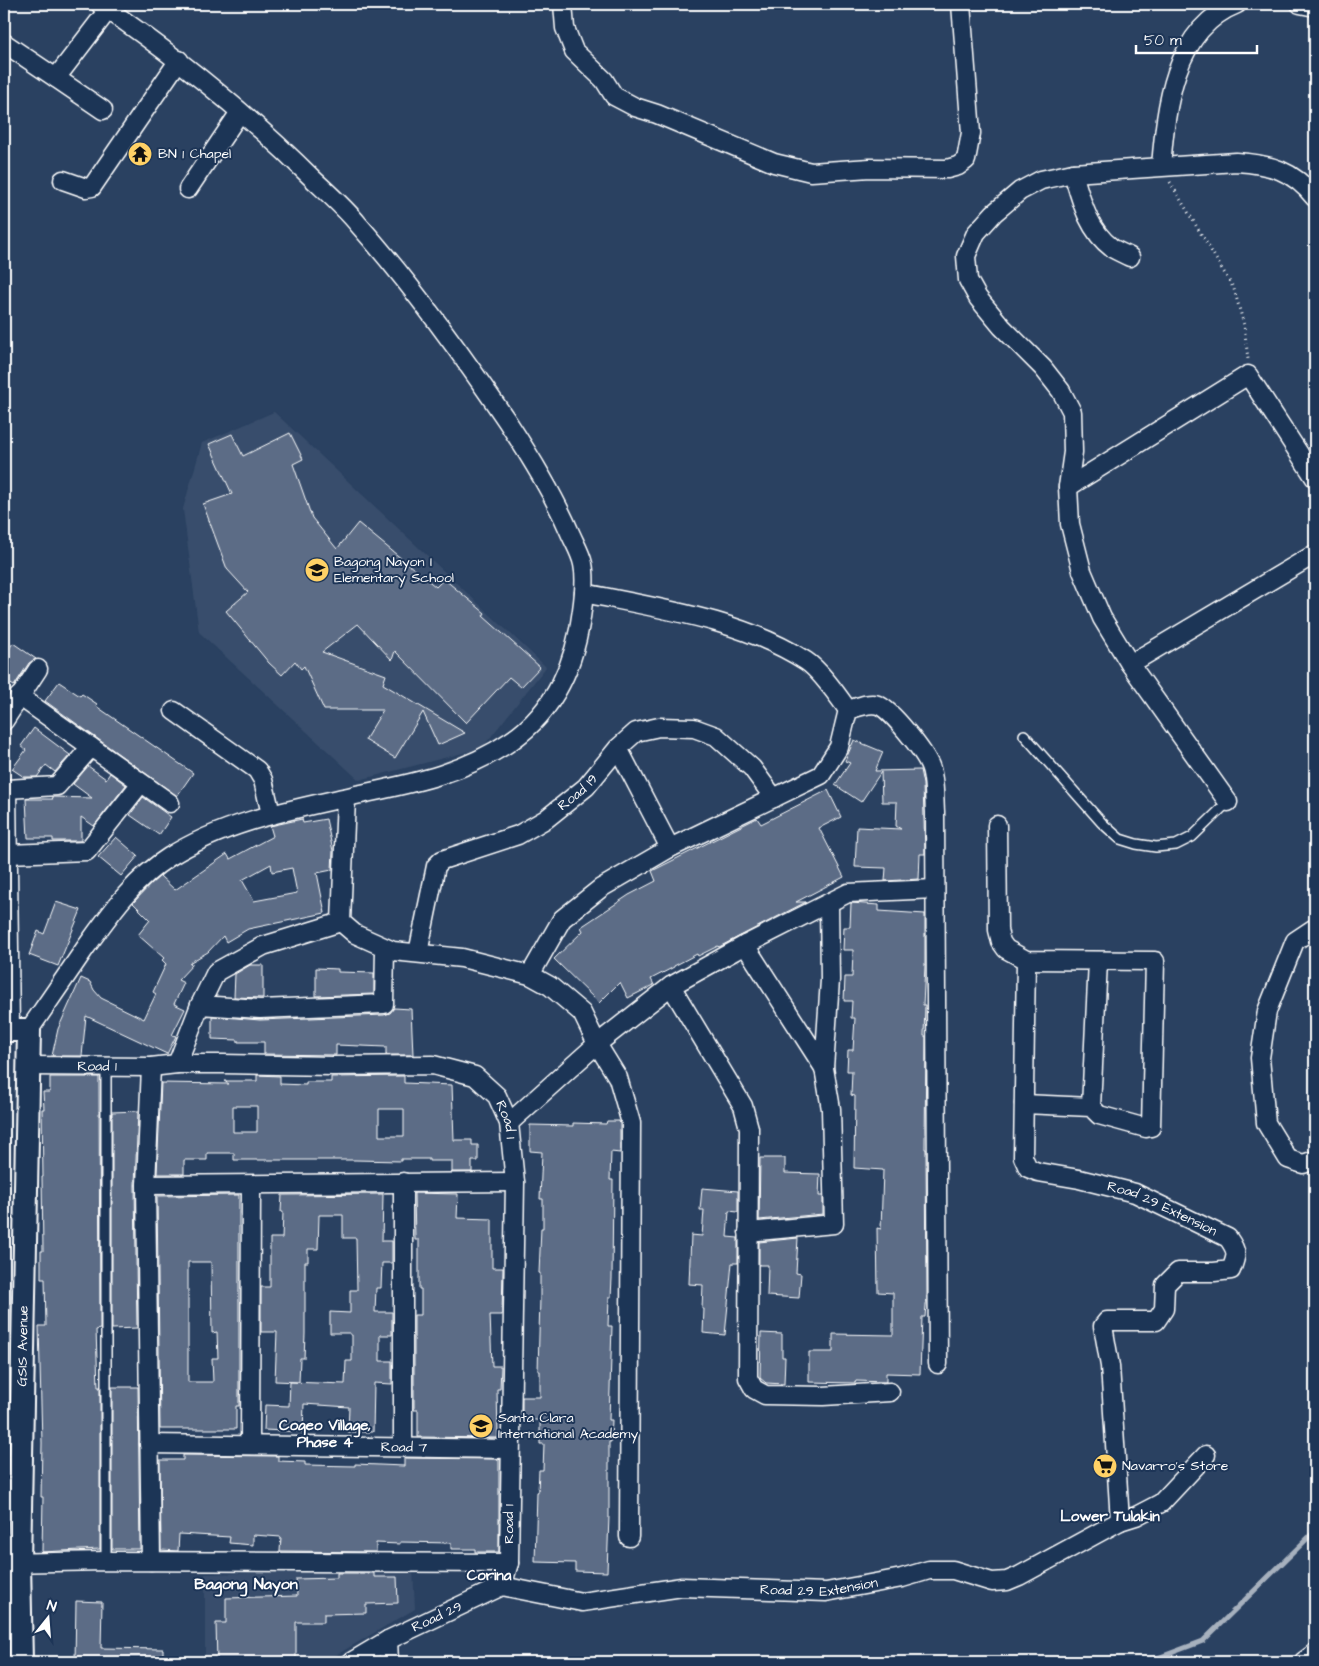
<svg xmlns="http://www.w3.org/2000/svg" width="1319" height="1666" viewBox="0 0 1319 1666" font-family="'Architects Daughter',sans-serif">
	<rect width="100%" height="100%" fill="#2a4161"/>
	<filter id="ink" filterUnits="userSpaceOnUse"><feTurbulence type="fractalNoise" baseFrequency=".02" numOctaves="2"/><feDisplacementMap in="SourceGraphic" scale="10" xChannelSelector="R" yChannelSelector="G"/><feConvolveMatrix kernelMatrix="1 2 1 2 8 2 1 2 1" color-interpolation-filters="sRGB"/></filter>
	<g filter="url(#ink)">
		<!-- built -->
		<g fill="#394e6c">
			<path d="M274 412 546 667 482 748 359 780 199 632 183 509 202 443Z"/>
			<path d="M413 1570 415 1609 324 1662H205V1574Z"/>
		</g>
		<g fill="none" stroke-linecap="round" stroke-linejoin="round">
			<!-- stream -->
			<path stroke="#a7b1be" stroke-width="5" d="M1147 1662 1203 1641 1315 1531"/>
		</g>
		<!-- building -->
		<g fill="#5b6c86" stroke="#fff" fill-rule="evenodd">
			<path d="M290 433 303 459 293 464 312 518 337 549 358 523 436 587 444 579 485 613 483 616 540 667 521 687 509 677 466 723 395 651 392 660 358 624 322 652 386 675 383 684 465 733 438 745 423 712 395 758 365 740 383 710H324L304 666 301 669 295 661 282 675 269 663 226 611 248 592 227 569 203 504 232 494 209 444 232 434 243 456Z"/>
			<path d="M13 643 36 659 29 663 14 686 4 680V656Z"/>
			<path d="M59 682 80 696 82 694 97 704 96 706 193 773 177 796 45 701Z"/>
			<path d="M34 728 70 755 55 772 46 765 37 777H24L12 769 26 750 21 746Z"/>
			<path d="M854 740 883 752 875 771 920 770 923 784 925 854H920L919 879 885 881 886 868 855 867 857 827 901 829 896 826 897 802H882L881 772 861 802 835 785 850 763 845 761Z"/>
			<path d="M88 766 106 779 110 773 126 785 94 826 81 817V841H53V838H28L26 799H53L51 797H52L92 798 73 784Z"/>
			<path d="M828 790 841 817 819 828 844 877 796 902H806L719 947 718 946 698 956 697 954 674 966V967L651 979 654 985 628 998 620 982 599 1003 554 959 583 931 581 927 629 895 656 881 652 871 757 818 761 824Z"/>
			<path d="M143 797 171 817 159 835 130 815Z"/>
			<path d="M302 819 303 823 326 819 333 851 332 870 317 873 325 913 248 929 226 942 223 936 208 952 189 963 193 964 178 980 184 983 174 1004 185 1009 172 1035 176 1036 167 1054 86 1016 82 1056H52L58 1029 81 978 90 982 94 990 101 998 144 1019 156 994 153 992 166 964 162 960 164 958 138 935 150 920 133 903 152 883 160 876 175 890 227 854 230 859 273 836 270 826ZM271 864 272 872 292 868 297 893 254 901 242 880Z"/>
			<path d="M116 837 138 856 121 876 98 857Z"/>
			<path d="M56 902 81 910 58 966 29 955 38 931 44 934Z"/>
			<path d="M851 903 879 905V911L925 914V966L923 1005H925L924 1036H926L925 1149H926L927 1294 925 1317H922L920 1374 886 1373V1382L856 1381 855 1383 809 1382V1352H833V1334L893 1335V1293L878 1292 877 1228 881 1229 883 1170 854 1168 855 1096 851 1095 852 1071H847L848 1050H853L855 1018H851L852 1001H844L845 977H852L853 950H843L844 927H850Z"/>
			<path d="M250 965H263V998L234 997 235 974Z"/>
			<path d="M316 968 338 969V972L374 973V994L316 996Z"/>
			<path d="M394 1008 411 1009 413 1055H386V1047L336 1045V1055L264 1054V1042H238V1040L212 1039V1016L260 1020 384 1015 390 1013Z"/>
			<path d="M257 1075 280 1076V1084L306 1085V1082H331V1077L404 1076V1083L452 1085 454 1140H472V1145H478V1161H472V1172H452V1161H429V1159H401V1161L355 1160H234V1153H207V1160H184V1174H157L161 1083 229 1084 224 1081H257ZM233 1106H257V1132H233ZM379 1109H404V1136H379Z"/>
			<path d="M50 1077H99L100 1329 96 1330 98 1387H100V1549L42 1552 43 1497H41L42 1443 39 1326H46L45 1279H41V1251H43L42 1177H43L42 1109H44L43 1092H50Z"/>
			<path d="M138 1111 135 1185 137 1328 112 1329V1112Z"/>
			<path d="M607 1121H619L620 1124V1153L611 1152 610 1180H613L612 1278 611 1297H609L608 1326H612L609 1420H612L611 1442H609V1516L607 1572 575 1571V1563L535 1562 537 1492H538L539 1470H543L544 1444H540V1420H522V1397H540V1371H538L540 1298V1273H539L541 1228H543V1199H540L542 1152 530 1151V1125L573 1126V1123L606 1124Z"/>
			<path d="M760 1158H785V1173L820 1174 819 1196H823V1214L759 1220Z"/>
			<path d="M702 1188 738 1191V1212L729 1211 727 1237 738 1238V1263H732L725 1335 703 1333 704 1309H702L703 1285 689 1284 691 1235 702 1236 704 1210H700Z"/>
			<path d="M414 1193 458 1194 457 1218 492 1219V1268H503L502 1315H490L492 1366H501L500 1389H497L498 1438 418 1437V1410H414V1315H421V1289H419V1240H415Z"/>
			<path d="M383 1194 382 1241H392V1263H382L381 1288H376L375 1312H392V1335H380V1361H392V1384L374 1383 373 1432H348L349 1407 304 1404 303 1432 264 1430 265 1405 289 1406 290 1382 345 1384 346 1361H352V1335H350V1333H330V1312L350 1313V1290H357L356 1238H343V1215H319L318 1249H308V1262H305V1334L304 1358H300L299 1382 275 1381 277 1332H261V1287H270V1238H282L283 1212H281L282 1195Z"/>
			<path d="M239 1195V1406H236V1429H160L157 1196ZM188 1262H211L212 1333 217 1332 218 1358H212L213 1382H188Z"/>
			<path d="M798 1238 796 1273 801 1274 799 1298 767 1296 768 1265H759V1242Z"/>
			<path d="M761 1333 782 1334V1357H785L784 1384 766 1383 760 1378Z"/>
			<path d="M112 1387H138L140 1549H112Z"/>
			<path d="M183 1455 278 1456V1461L305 1462V1465L355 1466V1464L404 1466V1458L499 1459V1552H475V1549H451V1543L400 1542V1544L376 1543V1552L280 1551 281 1537 253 1535V1545L229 1543 230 1537 179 1534 178 1551 161 1550 160 1460H183Z"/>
			<path d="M337 1573H374V1577H397L398 1603 366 1604V1613L324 1614V1622H296V1662H217L216 1623H226V1598L297 1596 296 1579 337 1578Z"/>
			<path d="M76 1601 102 1602 101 1648 163 1649V1662H75Z"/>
		</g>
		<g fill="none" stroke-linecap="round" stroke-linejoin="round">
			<defs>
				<g id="service">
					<path d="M1024 735 1102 823 1120 839 1136 844 1156 847 1176 845 1192 837 1228 802"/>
					<path d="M106 1067V1561"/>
				</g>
				<g id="minor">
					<path d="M563 4 565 28 574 51 604 80 614 96 635 107 657 114 774 163 811 172 870 168 947 169 958 166 966 160 971 133 961 4"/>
					<path d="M1300 4 1315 7"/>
					<path d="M4 43 56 78 108 10"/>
					<path d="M56 78 103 110"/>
					<path d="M1161 166C1166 108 1173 29 1237 4"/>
					<path d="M1073 173C1081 200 1088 230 1112 248 1117 251 1124 254 1130 257"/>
					<path d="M63 180 86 188 92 187 179 60"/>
					<path d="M188 189 240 112"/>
					<path d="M1068 487 1248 375 1315 478"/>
					<path d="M584 593C657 608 743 620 806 661 820 670 838 696 848 710 858 707 869 702 878 705 891 709 925 753 930 766 935 778 934 799 935 812L938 1364"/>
					<path d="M1130 664 1315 554"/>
					<path d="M19 696 170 803"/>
					<path d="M174 711 257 770 263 780 271 814"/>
					<path d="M4 721 38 669"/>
					<path d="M618 748 670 848"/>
					<path d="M4 787 7 789 10 1030"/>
					<path d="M7 789 57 786 91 747"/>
					<path d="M346 798 341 922 355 934 393 951 462 958 530 975 550 986 582 1013 597 1044 618 1078 631 1123 629 1537"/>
					<path d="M1228 802 1130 664 1102 618 1082 571 1070 524 1068 487 1073 452 1072 412 1061 391 1043 368 1002 327 978 298 968 280 966 256 976 233 994 213 1020 191 1041 180 1073 173 1236 162C1270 164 1293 170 1315 198"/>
					<path d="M997 825 998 930 1001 942 1006 949 1026 960 1155 961 1151 1127 1146 1128 1099 1115 1091 1107 1024 1104"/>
					<path d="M8 854 87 851 141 783"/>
					<path d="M1315 929H1313L1295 941 1267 1011 1260 1058 1266 1123 1288 1159 1303 1164 1315 1160"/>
					<path d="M745 945 824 1068"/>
					<path id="s1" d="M418 953 436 866 442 860 518 835 546 819 586 787 618 748 636 732 659 727 694 728 716 736 752 768 774 798"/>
					<path id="s2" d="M1026 960 1023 1157 1028 1168 1038 1172 1079 1179 1135 1193 1228 1238C1238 1252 1237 1255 1231 1270L1214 1272H1178L1165 1285 1164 1309 1156 1321H1107L1103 1326 1110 1366 1120 1521"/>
					<path d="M530 975 562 919 601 888 670 848 821 775 839 747 848 710"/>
					<path d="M671 986 743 1106 749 1128 748 1378 754 1389 765 1395 823 1396 890 1392"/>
					<path d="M200 1005 216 972 263 946 341 922"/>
					<path d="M29 1030C48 1002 67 975 86 947 110 914 134 879 169 857 225 822 289 810 352 796 408 784 462 775 511 741 555 711 576 662 582 610 584 596 586 578 583 564 581 554 575 544 571 535 554 495 531 458 507 421 461 353 412 285 358 224 345 208 329 194 314 180 248 114 177 57 100 4"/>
					<path d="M177 1064 200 1005 260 1009 384 1004 385 948"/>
					<path id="s3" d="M28 1066 151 1067 177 1064H223L333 1066 433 1065 475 1076 497 1096 509 1123 515 1182 509 1563 502 1586 388 1640 351 1662"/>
					<path d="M1091 1107 1098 961"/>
					<path d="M509 1123 597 1044 671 986 745 945 848 893 935 889"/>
					<path d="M403 1182V1447"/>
					<path d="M146 1185 515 1182"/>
					<path d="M748 1232 834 1224 831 1109 824 1068 830 980 829 903"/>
					<path id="s4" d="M149 1444 510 1449"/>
					<path d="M250 1445 251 1185"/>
					<path d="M151 1561 146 1185 151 1067"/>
					<path d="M4 1563 106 1561 509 1563"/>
					<path id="s5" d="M502 1586 582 1602 682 1587 826 1592 902 1578 929 1570H953L992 1582 1007 1581 1019 1576 1120 1521 1136 1516 1161 1503 1206 1455"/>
					<path d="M388 1640 389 1662"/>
					<path d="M1303 1662 1315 1653"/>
				</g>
				<path id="tertiary" d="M4 1030H29L19 1563 21 1662"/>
			</defs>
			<!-- service casing -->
			<use href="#service" stroke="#fff" stroke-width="12"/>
			<!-- minor casing -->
			<use href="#minor" stroke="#fff" stroke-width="21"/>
			<!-- tertiary casing -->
			<use href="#tertiary" stroke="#fff" stroke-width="26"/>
			<!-- path -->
			<path stroke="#fff" stroke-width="3" stroke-dasharray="1 4" stroke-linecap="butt" d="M1170 182 1234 289 1244 325 1248 359"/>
			<!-- service -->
			<use href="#service" stroke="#1d3557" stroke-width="9"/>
			<!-- minor -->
			<use href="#minor" stroke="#1d3557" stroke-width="18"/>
			<!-- tertiary -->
			<use href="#tertiary" stroke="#1d3557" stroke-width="22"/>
		</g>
	</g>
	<!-- icons -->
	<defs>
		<symbol id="temple-disc" viewBox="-11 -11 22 22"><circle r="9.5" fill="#ffd166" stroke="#1d3557"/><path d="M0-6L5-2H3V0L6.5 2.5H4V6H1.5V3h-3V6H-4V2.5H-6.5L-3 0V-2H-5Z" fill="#111"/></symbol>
		<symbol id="school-disc" viewBox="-11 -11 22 22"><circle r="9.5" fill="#ffd166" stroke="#1d3557"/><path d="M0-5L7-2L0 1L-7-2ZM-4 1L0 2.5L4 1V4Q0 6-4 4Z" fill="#111"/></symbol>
		<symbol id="supermarket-disc" viewBox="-11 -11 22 22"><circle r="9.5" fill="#ffd166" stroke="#1d3557"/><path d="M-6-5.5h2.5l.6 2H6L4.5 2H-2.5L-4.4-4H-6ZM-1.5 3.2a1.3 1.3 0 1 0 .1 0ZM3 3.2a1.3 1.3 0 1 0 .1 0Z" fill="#111"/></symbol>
	</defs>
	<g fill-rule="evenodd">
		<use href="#temple-disc" x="126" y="140" width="28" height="28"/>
		<use href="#school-disc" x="303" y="556" width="28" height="28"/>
		<use href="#school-disc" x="467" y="1412" width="28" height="28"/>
		<use href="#supermarket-disc" x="1091" y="1452" width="28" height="28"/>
	</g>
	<g text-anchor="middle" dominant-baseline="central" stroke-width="4" stroke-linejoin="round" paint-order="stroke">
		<!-- poi labels -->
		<g font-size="14" fill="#fff" stroke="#1d3557" text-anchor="start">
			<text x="158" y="154">BN 1 Chapel</text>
			<text x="334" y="562">Bagong Nayon I<tspan x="334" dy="16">Elementary School</tspan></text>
			<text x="498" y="1418">Santa Clara<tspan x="498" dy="16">International Academy</tspan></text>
			<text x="1122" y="1466">Navarro's Store</text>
		</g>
		<!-- street labels -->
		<g font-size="14" fill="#fff" stroke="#1d3557">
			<text stroke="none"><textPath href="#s1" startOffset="251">Road 19</textPath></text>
			<text stroke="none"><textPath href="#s3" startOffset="69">Road 1</textPath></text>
			<text stroke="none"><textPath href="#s3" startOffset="504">Road 1</textPath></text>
			<text stroke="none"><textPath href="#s2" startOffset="350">Road 29 Extension</textPath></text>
			<text transform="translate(23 1346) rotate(-89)">GSIS Avenue</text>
			<text stroke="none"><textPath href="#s4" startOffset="255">Road 7</textPath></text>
			<text transform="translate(509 1524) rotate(-90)">Road 1</text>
			<text stroke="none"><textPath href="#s5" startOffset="320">Road 29 Extension</textPath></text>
			<text transform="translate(437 1617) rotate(-25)">Road 29</text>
		</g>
		<!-- neighbourhood labels -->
		<g font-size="15" font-weight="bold" fill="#fff" stroke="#1d3557">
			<text x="325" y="1425">Cogeo Village,<tspan x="325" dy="17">Phase 4</tspan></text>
			<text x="1110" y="1516">Lower Tulakin</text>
			<text x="489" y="1575">Corina</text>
		</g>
		<!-- quarter labels -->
		<g font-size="16" font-weight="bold" fill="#fff" stroke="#1d3557">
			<text x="246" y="1584">Bagong Nayon</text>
		</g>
	</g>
	<!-- margin -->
	<rect width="1319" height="1666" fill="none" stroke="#1d3557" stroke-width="20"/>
	<rect x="10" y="10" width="1299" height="1646" fill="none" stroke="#fff" stroke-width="2" filter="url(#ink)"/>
	<!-- north arrow -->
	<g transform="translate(48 1618) rotate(17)" stroke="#1d3557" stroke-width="4" paint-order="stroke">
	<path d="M0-4L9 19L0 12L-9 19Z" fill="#ffffff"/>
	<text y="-8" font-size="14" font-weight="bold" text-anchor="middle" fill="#ffffff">N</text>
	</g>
	<!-- scale -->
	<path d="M1136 45v8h121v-8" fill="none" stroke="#ffffff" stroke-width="2.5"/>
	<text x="1144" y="45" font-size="15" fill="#ffffff" stroke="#1d3557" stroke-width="4" paint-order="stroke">50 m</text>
</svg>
